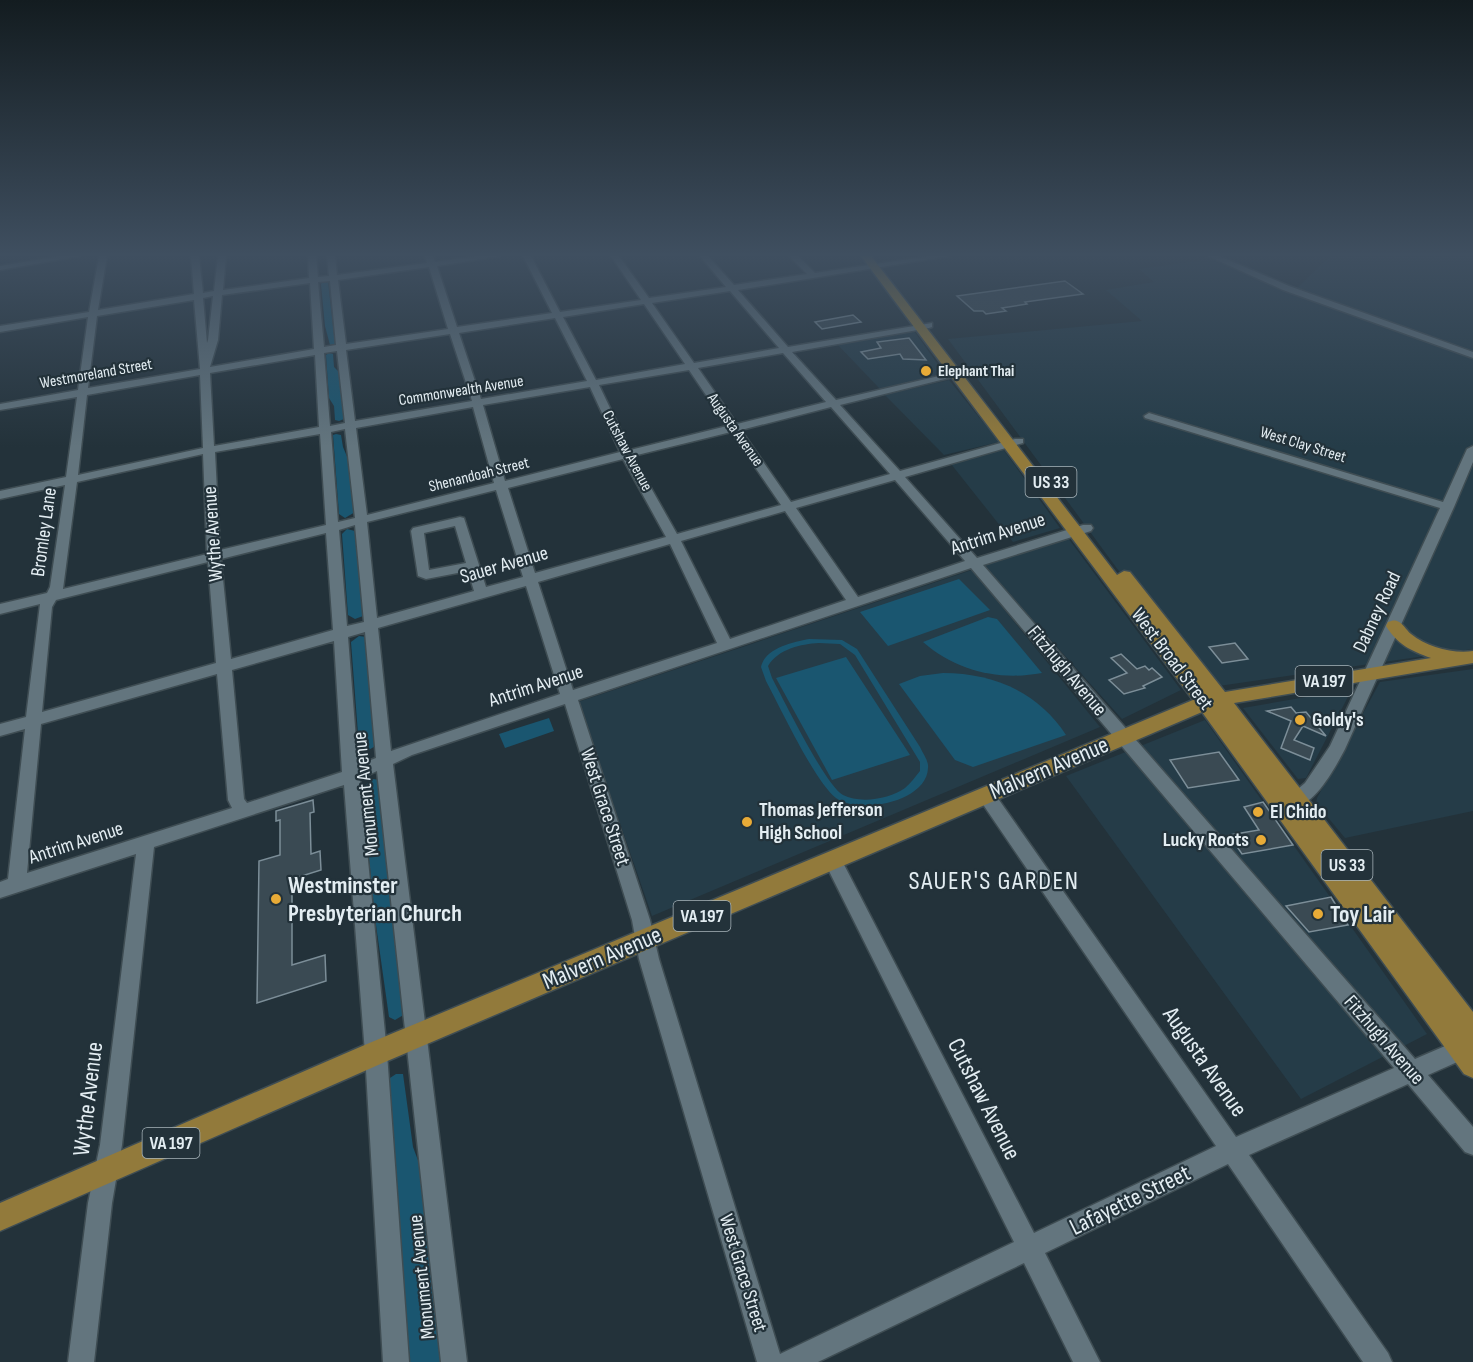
<svg xmlns="http://www.w3.org/2000/svg" width="1473" height="1362" viewBox="0 0 1473 1362" font-family="'Sofia Sans Condensed',sans-serif">
	<rect width="100%" height="100%" fill="#23323a"/>
	<!-- built -->
	<g fill="#253c48">
		<path d="M1330 256H1473V649L1205 688 948 339 1142 321 1106 290 1154 282 1139 269 1211 259 1243 268 1297 288Z"/>
		<path d="M914 331 944 373 880 389 837 344Z"/>
		<path d="M949 380 999 442 944 455 885 395Z"/>
		<path d="M1003 449 1060 528 1013 542 951 464Z"/>
		<path d="M1068 538 1181 690 1122 719 983 565Z"/>
		<path d="M972 570 1100 727 652 916 578 702Z"/>
		<path d="M1473 669V811L1345 838 1316 803 1317 798 1380 682Z"/>
		<path d="M1352 689 1306 778 1298 779 1243 708Z"/>
		<path d="M1205 720 1427 1034 1301 1099 1066 776Z"/>
	</g>
	<!-- green -->
	<g fill="#1a5670" fill-rule="evenodd">
		<path d="M323 282H328L335 344 330 345 325 326 321 284Z"/>
		<path d="M329 353 333 354 334 367 340 373 344 419 339 421 335 420 334 406 329 398 326 355Z"/>
		<path d="M336 434 341 435 343 447 348 459 355 512 345 518 339 514 333 435Z"/>
		<path d="M347 529 355 531 365 611 363 616 355 619 348 615 342 534Z"/>
		<path d="M959 579 990 610 888 646 860 612Z"/>
		<path d="M988 617 997 619 1042 673C999 681 956 671 923 642Z"/>
		<path d="M359 636 366 637 377 745 367 751 359 747 351 642Z"/>
		<path d="M809 639 842 640 857 649 920 747C923 754 929 761 928 768 927 802 859 815 836 798 815 782 780 707 766 681L761 667C765 648 793 642 809 639ZM819 643 840 644 855 655 920 762V771C915 777 911 783 905 788 890 799 860 804 843 795 825 785 784 700 772 678L768 666C778 649 801 644 819 643Z"/>
		<path d="M846 657 910 755 832 780 776 678Z"/>
		<path d="M943 673C993 673 1038 692 1066 735L973 767 955 760 899 684 920 676Z"/>
		<path d="M549 718 554 731 505 748 499 734Z"/>
		<path d="M373 779 380 780 405 1014 395 1020 389 1017 375 918 362 788Z"/>
		<path d="M396 1074H403L413 1147 425 1179 443 1362H410L387 1087 390 1078Z"/>
	</g>
	<!-- building -->
	<g fill="#3a4a53" stroke="#7c8e98" stroke-width="1.5">
		<path d="M1065 281 1083 294 1025 302 1027 304 1002 308 1006 311 986 314 983 311H974L957 296Z"/>
		<path d="M853 315 861 322 822 329 815 322Z"/>
		<path d="M909 338 926 360 903 359 900 354 868 359 861 352 881 348 877 342Z"/>
		<path d="M1235 643 1248 659 1222 663 1209 647Z"/>
		<path d="M1121 654 1137 669 1145 666 1149 670 1152 668 1162 677 1143 686 1145 688 1124 694 1109 680 1127 673 1111 658Z"/>
		<path d="M1291 707 1296 713 1306 712 1326 736 1303 726 1294 740 1314 748 1310 760 1281 748 1291 721 1267 711Z"/>
		<path d="M1219 752 1239 780 1188 788 1170 760Z"/>
		<path d="M313 800 314 812 310 813 311 854 320 851 321 870 292 879V965L325 955 326 981 257 1003 259 861 280 855V820L276 821V811Z"/>
		<path d="M1263 802 1293 845 1242 854 1229 835 1259 830 1244 807Z"/>
		<path d="M1331 897 1348 925 1309 932 1286 906Z"/>
	</g>
	<g fill="none" stroke-linecap="round" stroke-linejoin="round">
		<defs>
			<g id="minor">
				<path d="M60 256H80L0 270V266Z"/>
				<path d="M99 256H107L98 310 194 294 191 256H199L203 293 214 291 218 256H226L223 290 309 278 308 256H316L318 277 329 276 327 256H335L337 275 427 263 425 256H433L435 262 477 256H500L437 266 457 327 552 313 523 256H531L560 312 641 300 611 256H619L649 298 726 287 700 256H708L734 285 807 274 789 256H798L815 273 929 256H949L738 290 788 347 932 323V327L929 328 792 352 836 400 969 369V373L840 405 900 471 1015 439H1023V443L905 477 977 558 1083 525H1091L1093 528 1091 531 983 565 1415 1059 1473 1034V1055L1428 1075 1473 1127V1155L1465 1152 1408 1084 1249 1155 1388 1353 1392 1362H1363L1228 1164 1045 1253 1100 1362H1073L1024 1263 818 1362H757L639 959 632 920 565 704 412 755 393 764 467 1362H441L377 771 360 779 387 1053 409 1362H383L365 1053 344 785 154 847 122 1145 112 1203 94 1362H68L88 1203 100 1145 136 854 0 898V882L8 879 25 729 0 736V724L26 717 40 604 0 614V604L47 593 50 587 65 485 0 499V491L66 477 77 397 0 410V404L78 390 88 317 0 332V326L89 312ZM429 267 448 329 346 344 338 280ZM330 281 336 345 324 347 318 282ZM310 283 314 349 210 367 218 340 222 295ZM730 291 779 348 694 363 652 303ZM213 296 208 340 207 343 203 298ZM194 300 200 369 88 388 97 316ZM644 304 685 364 596 380 563 317ZM555 318 587 381 481 399 459 333ZM450 334 472 401 355 421 346 350ZM337 351 345 423 330 426 324 353ZM783 353 826 402 737 424 698 368ZM315 355 319 427 214 446 210 373ZM689 370 727 426 630 450 599 385ZM200 375 203 448 78 475 87 395ZM590 387 620 452 505 481 483 405ZM473 407 494 483 367 515 356 428ZM831 407 890 474 791 502 741 430ZM345 429 355 518 338 522 331 432ZM731 432 781 505 677 534 633 456ZM320 434 326 525 220 550 215 452ZM203 454 207 554 63 589 77 482ZM623 459 666 537 535 573 508 488ZM895 480 965 561 858 597 796 508ZM496 490 523 577 486 587 464 518 460 517 413 528 411 531 418 576 426 579 468 571 474 591 377 618 367 522ZM785 511 846 600 730 639 681 541ZM355 525 364 622 347 626 339 530ZM455 526 466 563 429 570 424 533ZM326 533 333 630 231 659 221 559ZM670 544 717 643 573 690 538 582ZM208 562 216 663 42 712 52 607 56 600ZM971 568 1394 1068 1236 1137 992 790 986 788 980 790 978 795 980 800 1216 1146 1034 1233 839 855 833 853 827 855 824 861 827 867 1014 1242 780 1354 659 959 650 920 578 700ZM526 586 560 694 391 751 378 628ZM365 632 376 758 358 765 348 637ZM334 641 342 772 247 803 244 799 232 670ZM217 674 228 800 232 808 27 873 41 724Z"/>
				<path d="M1208 256H1219L1289 286 1473 352V358L1283 290Z"/>
				<path d="M1149 413 1443 502 1467 449 1473 446V462L1454 507 1345 749C1335 768 1310 816 1283 807L1281 802 1283 797 1292 794 1305 783 1330 746 1440 508 1145 418 1144 416Z"/>
			</g>
			<path id="major" d="M861 256H871L1117 575 1124 571 1130 572 1225 692 1431 658C1411 651 1397 644 1386 626L1388 622C1392 621 1393 620 1397 621 1403 623 1406 630 1411 634 1427 647 1453 654 1473 651V663L1234 703 1473 1012V1078L1464 1074 1202 712 385 1062 0 1231V1203L367 1044 1193 700Z"/>
		</defs>
		<!-- minor casing -->
		<use href="#minor" stroke="#3f4d53" stroke-width="3"/>
		<!-- major casing -->
		<use href="#major" stroke="#3f4d53" stroke-width="3"/>
		<!-- minor -->
		<use href="#minor" fill="#63757e" fill-rule="evenodd"/>
		<!-- major -->
		<use href="#major" fill="#927a3b" fill-rule="evenodd"/>
	</g>
	<!-- sky -->
	<linearGradient id="sky" x2="0" y2="1"><stop stop-color="#131c20"/><stop offset="0.57" stop-color="#3f4f60"/><stop offset="1" stop-color="#3f4f60" stop-opacity="0"/></linearGradient>
	<rect width="1473" height="447" fill="url(#sky)"/>
	<!-- markers -->
	<g fill="#e8ab37" stroke="#23323a" stroke-width="2">
		<circle cx="926" cy="371" r="6"/>
		<circle cx="1300" cy="720" r="6"/>
		<circle cx="1258" cy="812" r="6"/>
		<circle cx="747" cy="822" r="6"/>
		<circle cx="1261" cy="840" r="6"/>
		<circle cx="276" cy="899" r="6"/>
		<circle cx="1318" cy="914" r="6"/>
	</g>
	<g text-anchor="middle" dominant-baseline="central" stroke-width="4.5" stroke-linejoin="round" paint-order="stroke">
		<!-- far-poi labels -->
		<g font-size="16" font-weight="bold" fill="#e3edf2" stroke="#23323a" text-anchor="start">
			<text x="938" y="371">Elephant Thai</text>
		</g>
		<!-- far-street labels -->
		<g font-size="16" fill="#e3edf2" stroke="#23323a">
			<text transform="translate(96 374) rotate(-10)">Westmoreland Street</text>
			<text transform="translate(461 391) rotate(-9)">Commonwealth Avenue</text>
			<text transform="translate(735 430) rotate(55)">Augusta Avenue</text>
			<text transform="translate(1303 445) rotate(17)">West Clay Street</text>
			<text transform="translate(627 451) rotate(62)">Cutshaw Avenue</text>
			<text transform="translate(479 475) rotate(-14)">Shenandoah Street</text>
		</g>
		<!-- shield labels -->
		<g fill="#23323a" stroke="#a9b5bb" stroke-width="1.5">
			<rect x="1025.5" y="467" width="51" height="30" rx="4.5"/>
			<rect x="1295.5" y="666" width="57" height="30" rx="4.5"/>
			<rect x="1321.5" y="850" width="51" height="30" rx="4.5"/>
			<rect x="673.5" y="901" width="57" height="30" rx="4.5"/>
			<rect x="142.5" y="1128" width="57" height="30" rx="4.5"/>
		</g>
		<g font-size="18" font-weight="bold" fill="#e3edf2">
			<text x="1051" y="482">US 33</text>
			<text x="1324" y="681">VA 197</text>
			<text x="1347" y="865">US 33</text>
			<text x="702" y="916">VA 197</text>
			<text x="171" y="1143">VA 197</text>
		</g>
		<!-- street labels -->
		<g font-size="20" fill="#e3edf2" stroke="#23323a">
			<text transform="translate(44 532) rotate(-82)">Bromley Lane</text>
			<text transform="translate(213 534) rotate(-94)">Wythe Avenue</text>
			<text transform="translate(998 534) rotate(-18)">Antrim Avenue</text>
			<text transform="translate(504 565) rotate(-16)">Sauer Avenue</text>
			<text transform="translate(1377 612) rotate(-65)">Dabney Road</text>
			<text transform="translate(1172 659) rotate(53)">West Broad Street</text>
			<text transform="translate(1067 671) rotate(50)">Fitzhugh Avenue</text>
			<text transform="translate(536 686) rotate(-18)">Antrim Avenue</text>
			<text transform="translate(366 794) rotate(-96)">Monument Avenue</text>
			<text transform="translate(605 807) rotate(72)">West Grace Street</text>
			<text transform="translate(76 843) rotate(-18)">Antrim Avenue</text>
			<text transform="translate(1384 1040) rotate(49)">Fitzhugh Avenue</text>
			<text transform="translate(743 1273) rotate(73)">West Grace Street</text>
			<text transform="translate(422 1277) rotate(-96)">Monument Avenue</text>
		</g>
		<!-- poi labels -->
		<g font-size="20" font-weight="bold" fill="#e3edf2" stroke="#23323a" text-anchor="start">
			<text x="1312" y="720">Goldy's</text>
			<text x="759" y="810">Thomas Jefferson<tspan x="759" dy="23">High School</tspan></text>
			<text x="1270" y="812">El Chido</text>
			<text x="1249" y="840" text-anchor="end">Lucky Roots</text>
		</g>
		<!-- near-street labels -->
		<g font-size="24" fill="#e3edf2" stroke="#23323a">
			<text transform="translate(1049 768) rotate(-23)">Malvern Avenue</text>
			<text transform="translate(602 958) rotate(-23)">Malvern Avenue</text>
			<text transform="translate(1205 1062) rotate(55)">Augusta Avenue</text>
			<text transform="translate(88 1099) rotate(-83)">Wythe Avenue</text>
			<text transform="translate(984 1099) rotate(63)">Cutshaw Avenue</text>
			<text transform="translate(1130 1200) rotate(-26)">Lafayette Street</text>
		</g>
		<!-- near-poi labels -->
		<g font-size="24" font-weight="bold" fill="#e3edf2" stroke="#23323a" text-anchor="start">
			<text x="288" y="885">Westminster<tspan x="288" dy="28">Presbyterian Church</tspan></text>
			<text x="1330" y="914">Toy Lair</text>
		</g>
		<!-- near-neighbourhood labels -->
		<g font-size="26" letter-spacing="1.5" fill="#e3edf2" stroke="#23323a">
			<text x="994" y="881">SAUER'S GARDEN</text>
		</g>
	</g>
</svg>
